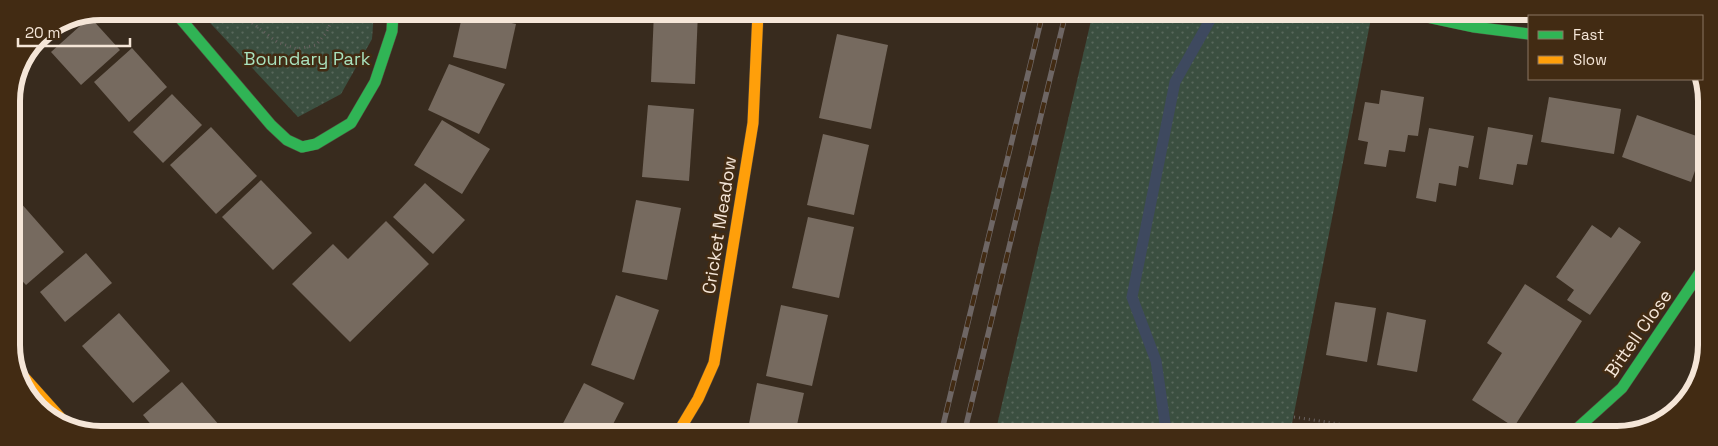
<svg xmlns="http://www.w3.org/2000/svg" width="1718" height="446" viewBox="0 0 1718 446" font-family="'Space Grotesk',sans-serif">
	<defs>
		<pattern id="park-dots" width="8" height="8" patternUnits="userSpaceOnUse" patternTransform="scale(1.25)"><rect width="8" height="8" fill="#3b4f40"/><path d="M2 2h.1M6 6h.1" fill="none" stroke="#58685b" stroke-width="1.8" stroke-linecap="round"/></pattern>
	</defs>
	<rect width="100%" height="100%" fill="#382b1e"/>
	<!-- park -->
	<g fill="url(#park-dots)">
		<path d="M199 11 374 12 372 39 341 94 298 117Z"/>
		<path d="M1093 12 1372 13 1290 434H995Z"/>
	</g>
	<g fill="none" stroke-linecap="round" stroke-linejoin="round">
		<!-- stream -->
		<path stroke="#3e495f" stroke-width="11" d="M1163 434 1166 430 1156 361 1132 297 1175 82 1214 13"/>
	</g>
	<!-- building -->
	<g fill="#766a5f">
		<path d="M463 12 516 24 506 69 453 57Z"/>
		<path d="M654 12H698L695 84 651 82Z"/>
		<path d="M848 12H895L894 22Z"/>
		<path d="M81 15 45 47 37 39 67 18Z"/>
		<path d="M90 17 120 50 81 85 51 52Z"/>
		<path d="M837 34 888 45 871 129 819 118Z"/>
		<path d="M132 48 167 87 129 122 94 82Z"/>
		<path d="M449 64 505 84 479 134 428 110Z"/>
		<path d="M1381 90 1424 97 1418 136 1408 135 1405 152 1389 150 1386 167 1364 164 1368 142 1358 140 1365 102 1379 104Z"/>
		<path d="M172 94 202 125 163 163 133 132Z"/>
		<path d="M1549 97 1621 109 1614 154 1541 142Z"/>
		<path d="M648 105 694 109 689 181 642 177Z"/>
		<path d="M1637 115 1705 139V143L1691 182 1622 157Z"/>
		<path d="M442 120 490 149 462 194 414 165Z"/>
		<path d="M211 127 257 176 216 214 170 165Z"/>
		<path d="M1488 127 1533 135 1527 165 1517 164 1513 185 1479 179Z"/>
		<path d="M1429 128 1474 136 1468 168 1459 166 1456 186 1439 183 1436 202 1416 198Z"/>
		<path d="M823 134 869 145 854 215 807 205Z"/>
		<path d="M261 180 312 233 273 270 222 217Z"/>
		<path d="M425 183 465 220 433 254 393 217Z"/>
		<path d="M12 193 64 252 26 285 12 270Z"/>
		<path d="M636 200 681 208 667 280 622 272Z"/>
		<path d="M808 217 854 227 839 298 792 288Z"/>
		<path d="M386 221 429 264 350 342 292 284 333 244 348 259Z"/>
		<path d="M1592 225 1611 238 1619 227 1641 242 1590 315 1567 300 1574 290 1556 277Z"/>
		<path d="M86 253 112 283 65 322 40 292Z"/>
		<path d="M1525 284 1582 321 1514 427 1472 400 1502 353 1487 343Z"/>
		<path d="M616 295 659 310 634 380 591 365Z"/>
		<path d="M1335 302 1376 308 1367 362 1326 355Z"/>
		<path d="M781 305 828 315 812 386 766 376Z"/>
		<path d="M1387 312 1426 320 1417 372 1377 365Z"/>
		<path d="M119 313 170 371 133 403 82 346Z"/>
		<path d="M182 382 226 433H158L143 415Z"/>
		<path d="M584 383 624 403 608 434 558 433Z"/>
		<path d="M757 383 804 393 795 434H747Z"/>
	</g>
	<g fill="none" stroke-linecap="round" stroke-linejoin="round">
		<defs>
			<g id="fast">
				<path d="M174 11 271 125 287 140 302 147 316 144 351 123 375 82 392 31 393 12"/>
				<path d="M1427 17 1474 27 1529 34"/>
				<path d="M1570 435 1622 388 1705 265"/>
			</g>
			<g id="slow">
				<path d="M15 367 66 424"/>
				<path d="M677 434 698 399 714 363 753 123 758 12"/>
			</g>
		</defs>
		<!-- fast casing -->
		<use href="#fast" stroke="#54493d" stroke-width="12"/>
		<!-- slow casing -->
		<use href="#slow" stroke="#54493d" stroke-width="12"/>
		<!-- path -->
		<g stroke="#686160" stroke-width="3" stroke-dasharray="1 4" stroke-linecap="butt">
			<path d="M243 11 251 22 277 42 297 49 316 45 326 33 336 12"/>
			<path d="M1294 417 1378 430 1395 434"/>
		</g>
		<!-- fast -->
		<use href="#fast" stroke="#30b455" stroke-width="11"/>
		<!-- slow -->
		<use href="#slow" stroke="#ff9f0a" stroke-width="11"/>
		<defs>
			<g id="rail">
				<path d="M941 434 1043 12"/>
				<path d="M964 434 1066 12"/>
			</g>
		</defs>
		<!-- rail casing -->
		<use href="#rail" stroke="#6e6664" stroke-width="5.5"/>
		<!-- rail -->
		<use href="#rail" stroke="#422b13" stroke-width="4" stroke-dasharray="11" stroke-linecap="butt"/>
	</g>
	<g text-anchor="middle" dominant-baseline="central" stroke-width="5" stroke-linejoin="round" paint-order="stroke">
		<!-- park labels -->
		<g font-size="18" fill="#a9e2be" stroke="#422b13">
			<text x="307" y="58">Boundary Park</text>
		</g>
		<!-- street labels -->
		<g font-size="18" fill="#f5e6d8" stroke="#422b13">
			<text transform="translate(719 225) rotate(-81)">Cricket Meadow</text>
			<text transform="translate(1638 333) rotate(-55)">Bittell Close</text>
		</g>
	</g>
	<!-- crop -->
	<path d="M0 0H1718V446H0ZM101 20H1617A81 81 0 0 1 1698 101V345A81 81 0 0 1 1617 426H101A81 81 0 0 1 20 345V101A81 81 0 0 1 101 20Z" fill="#422b13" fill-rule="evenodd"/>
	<path fill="none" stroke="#f5e6d8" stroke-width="6" d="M101 20H1617A81 81 0 0 1 1698 101V345A81 81 0 0 1 1617 426H101A81 81 0 0 1 20 345V101A81 81 0 0 1 101 20Z"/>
	<!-- legend -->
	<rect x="1528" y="15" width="175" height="65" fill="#422b13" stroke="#8a7662"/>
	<rect x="1538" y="31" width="25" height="8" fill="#30b455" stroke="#8a7662"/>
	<text x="1573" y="40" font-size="15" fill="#f5e6d8">Fast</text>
	<rect x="1538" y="56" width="25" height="8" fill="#ff9f0a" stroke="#8a7662"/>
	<text x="1573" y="65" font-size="15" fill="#f5e6d8">Slow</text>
	<!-- scale -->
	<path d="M18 38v8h112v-8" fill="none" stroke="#f5e6d8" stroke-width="2.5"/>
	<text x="25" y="38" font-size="15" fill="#f5e6d8" stroke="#422b13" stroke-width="4" paint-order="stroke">20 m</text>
</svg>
